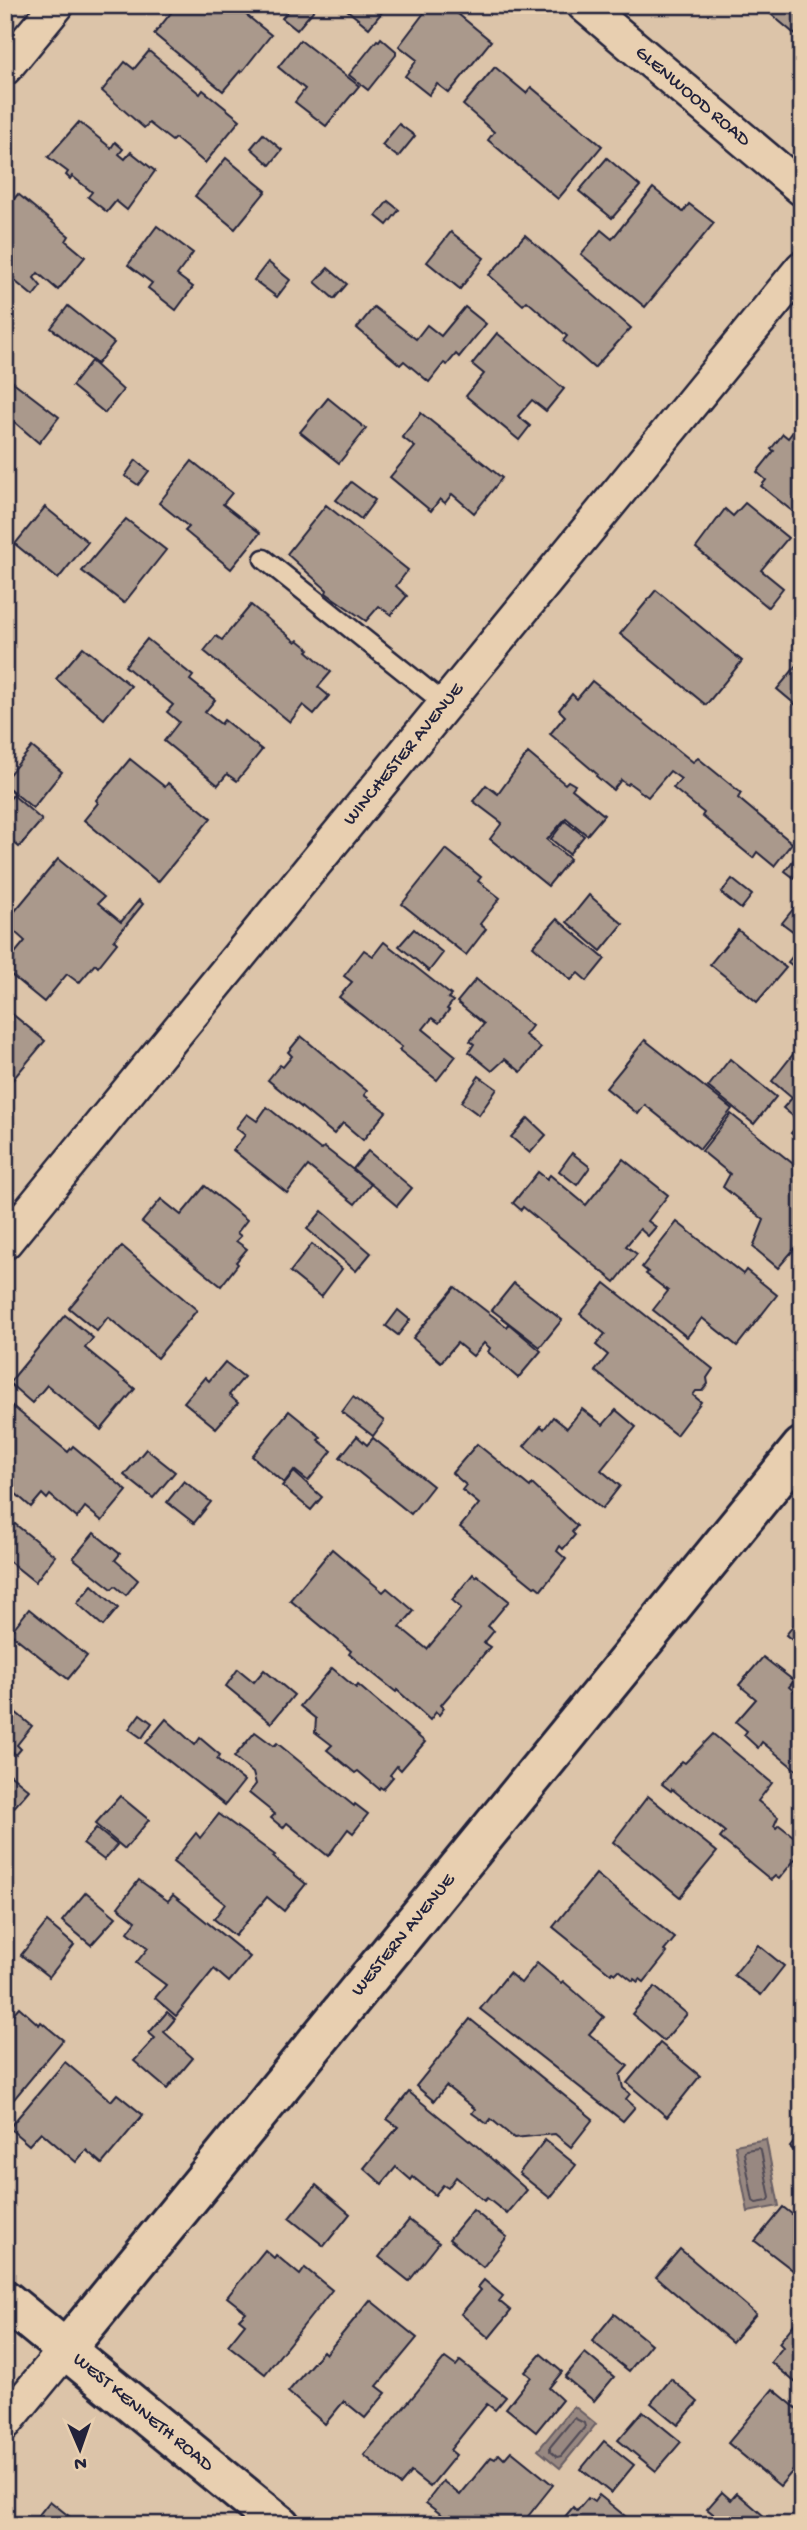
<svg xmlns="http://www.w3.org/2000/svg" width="807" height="2530" viewBox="0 0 807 2530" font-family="'Gochi Hand',sans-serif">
	<rect width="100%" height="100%" fill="#dcc4a9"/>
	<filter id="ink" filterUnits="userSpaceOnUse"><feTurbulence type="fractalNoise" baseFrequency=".0143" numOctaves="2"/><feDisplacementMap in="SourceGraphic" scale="14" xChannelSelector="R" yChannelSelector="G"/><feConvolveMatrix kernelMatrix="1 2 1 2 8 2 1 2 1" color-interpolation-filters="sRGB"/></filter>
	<g filter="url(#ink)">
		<!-- water -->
		<g fill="#988881" stroke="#695f65" stroke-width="2">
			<path d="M766 2139 779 2206 748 2212 735 2145Z"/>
			<path d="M574 2406 596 2424 560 2468 538 2450Z"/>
		</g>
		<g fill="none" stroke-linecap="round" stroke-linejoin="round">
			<!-- shore -->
			<g stroke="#514b57" stroke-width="2">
				<path d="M758 2148 761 2150 770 2198 768 2201 756 2203 753 2201 744 2153 746 2150Z"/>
				<path d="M574 2418 584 2423 585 2427 561 2456 557 2457 550 2451V2447Z"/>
			</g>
		</g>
		<!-- building -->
		<g fill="#aa998c" stroke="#22223b" stroke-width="2">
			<path d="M171 5H234L271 35 241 73 240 71 223 91 154 34 175 8Z"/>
			<path d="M293 5H318L297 30 282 18Z"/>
			<path d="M341 5H388L369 28Z"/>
			<path d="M430 5H447L491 41 449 93 437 84 429 95 405 76 417 60 399 46Z"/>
			<path d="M760 5H802V30L797 36Z"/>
			<path d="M381 38 396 51V55L368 90 349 75 377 40 379 41Z"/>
			<path d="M300 40 359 86 326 126 295 102 305 89 278 67Z"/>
			<path d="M149 51 200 94 203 90 240 120 205 163 175 138 172 141 149 123 144 128 102 91 125 62 134 69Z"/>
			<path d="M495 67 526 93 531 87 602 146 558 199 488 140 494 132 463 105Z"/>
			<path d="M79 122 111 148 115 142 123 149 119 154 125 159 131 152 155 171 127 210 116 201 107 212 88 197 92 192 72 176 70 179 66 175 68 172 48 157Z"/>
			<path d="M399 124 415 136 398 157 382 145Z"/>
			<path d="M263 134 282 150 270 165 251 148Z"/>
			<path d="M226 158 266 191 235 229 195 196Z"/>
			<path d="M607 158 640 186 612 218 579 191Z"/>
			<path d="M653 188 683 212 689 204 714 223 645 307 581 254 601 230 612 239Z"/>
			<path d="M18 194 69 236 66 241 85 257 58 290 38 273 34 278 41 286 33 296 5 273V228L9 223 5 220V210Z"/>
			<path d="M388 201 399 210 387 225 376 216Z"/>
			<path d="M157 226 193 253 177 275 193 287 176 310 148 288 152 283 128 265Z"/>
			<path d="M451 232 484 258 460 289 427 262Z"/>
			<path d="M525 235 631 328 594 368 563 341 567 336 527 301 523 305 489 275Z"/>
			<path d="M268 262 290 280 277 297 254 280Z"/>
			<path d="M328 268 347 284 334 299 315 282Z"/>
			<path d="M68 306 114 343 97 364 51 328Z"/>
			<path d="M374 307 416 339 427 325 441 336 465 307 486 324 459 357 456 354 447 365 444 363 429 382 404 361 400 365 357 328Z"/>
			<path d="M497 333 564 389 546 411 532 400 518 416 530 426 519 440 466 396 484 374 472 364Z"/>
			<path d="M91 361 123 390 105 413 72 386Z"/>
			<path d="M8 378 59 417 39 443 5 414V381Z"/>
			<path d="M328 398 366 429 339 463 300 432Z"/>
			<path d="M421 413 502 478 474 513 452 494 445 503 440 499 431 511 390 477 415 447 402 437Z"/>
			<path d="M799 424 802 426V519L761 486 766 480 757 472 774 451 771 449 783 434 788 438Z"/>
			<path d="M136 460 149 471 138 485 125 476Z"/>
			<path d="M192 461 232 493 223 504 260 533 231 569 185 531 189 527 159 503Z"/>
			<path d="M351 482 375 500 361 519 336 500Z"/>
			<path d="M745 503 788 538 761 570 783 588 768 607 696 548 725 509 733 516Z"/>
			<path d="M326 505 408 570 396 586 407 596 391 615 379 606 366 621 326 593 327 590 287 554Z"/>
			<path d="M45 507 88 542 58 579 15 544Z"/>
			<path d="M126 519 166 550 124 603 82 571Z"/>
			<path d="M656 590 742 661 706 705 620 634Z"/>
			<path d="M251 605 296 642 298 640 309 649 307 651 331 672 318 687 329 696 314 714 303 705 290 722 204 651 216 636 222 640Z"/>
			<path d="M147 639 193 676 190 680 215 700 205 712 221 724 224 720 262 750 237 781 227 774 218 785 164 741 179 722 167 712 173 705 125 666Z"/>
			<path d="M83 647 131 686 104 719 56 679Z"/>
			<path d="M802 659V710L777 689Z"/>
			<path d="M592 681 693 762 698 758 741 793 738 798 792 843 774 866 757 852 753 858 702 816 704 813 673 788 681 779 670 771 648 797 629 783 627 785 621 780 613 790 596 776 597 774 550 734 565 716 559 710 572 694 577 699Z"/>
			<path d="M32 747 62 772 33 808 5 785V779Z"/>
			<path d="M528 753 565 784 568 781 575 785 572 789 604 815 587 835 566 818 547 840 570 859 548 886 490 839 502 823 473 801 486 785 498 794Z"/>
			<path d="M130 759 165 787 168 783 211 818 158 882 84 820 98 803 96 800Z"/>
			<path d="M13 795 42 820 19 847 5 835V804Z"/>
			<path d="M565 821 584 836 569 854 551 839Z"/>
			<path d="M446 849 481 877 478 881 500 898 480 924 486 929 466 955 402 904Z"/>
			<path d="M795 858 802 863V869L794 878 785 871Z"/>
			<path d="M58 859 104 897 98 903 121 922 139 900 143 904 114 940 117 943 98 967 95 964 79 983 67 974 44 1002 5 970V965L25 941 5 923Z"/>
			<path d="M732 879 752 895 741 909 721 893Z"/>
			<path d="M589 895 623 924 601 951 567 922Z"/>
			<path d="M802 898V938L782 923Z"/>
			<path d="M557 919 605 959 587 981 578 973 571 980 533 946Z"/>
			<path d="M414 929 443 953 429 971 399 946Z"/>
			<path d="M738 930 786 968 757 1002 710 964Z"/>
			<path d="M384 942 451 995 448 998 453 1001 447 1009 449 1010 439 1023 432 1018 423 1029 456 1056 437 1080 399 1050 402 1047 339 997 352 982 344 976 364 950 373 956Z"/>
			<path d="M800 947 802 949V973L788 962Z"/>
			<path d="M476 979 532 1026 525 1035 541 1048 521 1072 505 1059 492 1071 469 1052 474 1044 470 1041 484 1024 457 1002Z"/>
			<path d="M5 1008 45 1041 5 1089Z"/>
			<path d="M301 1036 367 1091 364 1095 386 1112 363 1140 343 1123 334 1134 268 1080 280 1065 283 1067 292 1056 288 1052Z"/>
			<path d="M645 1040 732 1109 700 1149 645 1105 638 1114 606 1088Z"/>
			<path d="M798 1048 802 1051V1142L791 1133 800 1122 783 1108 792 1098 772 1081Z"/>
			<path d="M730 1059 776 1097 754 1124 708 1087Z"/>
			<path d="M479 1076 497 1089 479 1115 461 1102Z"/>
			<path d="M267 1107 321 1150 324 1147 371 1184 355 1204 308 1166 287 1193 233 1150 245 1135 236 1128 247 1114 257 1121Z"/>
			<path d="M731 1114 802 1171V1240L778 1268 753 1247 764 1220 723 1187 730 1174 702 1151Z"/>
			<path d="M528 1118 546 1135 530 1153 511 1137Z"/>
			<path d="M368 1151 412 1188 397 1206 353 1169Z"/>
			<path d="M572 1153 590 1167 577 1185 559 1171Z"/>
			<path d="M623 1159 668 1195 648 1221 656 1227 648 1236 640 1229 626 1246 637 1254 615 1282 523 1207 521 1210 513 1203 538 1172 547 1179 550 1175 586 1205Z"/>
			<path d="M205 1186 247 1220 237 1233 241 1236 236 1241 247 1249 236 1262 238 1264 221 1286 142 1222 161 1199 181 1215Z"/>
			<path d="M322 1211 371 1253 356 1271 307 1229Z"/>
			<path d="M677 1222 743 1274 746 1270 777 1295 737 1346 702 1318 687 1337 653 1310 668 1291 646 1274 648 1272 642 1267Z"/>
			<path d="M312 1244 342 1269 321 1297 290 1272Z"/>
			<path d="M122 1246 197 1310 157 1358 108 1317 97 1331 69 1308Z"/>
			<path d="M514 1283 562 1320 540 1347 492 1310Z"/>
			<path d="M605 1283 713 1369 707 1378 708 1384 702 1391H696L693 1395 701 1402 676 1435 595 1371 608 1355 596 1345 605 1334 580 1314Z"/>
			<path d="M455 1287 507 1327 509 1324 541 1351 518 1378 488 1352 490 1348 484 1343 473 1356 457 1343 441 1362 413 1338Z"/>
			<path d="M398 1310 410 1320 398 1335 386 1326Z"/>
			<path d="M65 1315 93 1338 85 1348 135 1389 101 1430 47 1385 32 1403 9 1383Z"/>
			<path d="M225 1362 244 1377 229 1395 238 1403 216 1428 184 1402 205 1377 209 1381Z"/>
			<path d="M353 1397 384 1421 373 1436 342 1412Z"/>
			<path d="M5 1400 68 1452 73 1446 127 1491 102 1521 85 1507 77 1518 50 1495 47 1499 42 1494 31 1507 8 1487 5 1488Z"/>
			<path d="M582 1409 603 1425 616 1410 636 1427 601 1470 620 1486 602 1509 524 1446 541 1426 544 1429 553 1417 567 1428Z"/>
			<path d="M289 1411 321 1437 318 1440 332 1451 308 1481 294 1470 284 1483 252 1456Z"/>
			<path d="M357 1436 367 1445 373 1438 433 1486 411 1514 340 1457Z"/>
			<path d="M477 1444 530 1487 532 1484 577 1526 572 1532 575 1535 563 1549 560 1546 557 1551 566 1559 541 1590 536 1586 534 1587 460 1527 479 1504 462 1490 466 1485 452 1473Z"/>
			<path d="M146 1449 175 1472 153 1498 124 1475Z"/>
			<path d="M294 1472 322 1497 311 1510 282 1486Z"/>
			<path d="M184 1481 211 1502 194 1523 167 1502Z"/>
			<path d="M5 1516 55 1556 35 1582 5 1558Z"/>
			<path d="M94 1533 120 1554 115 1560 138 1580 126 1595 115 1586 112 1589 73 1558Z"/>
			<path d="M332 1549 383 1592 387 1588 414 1611 400 1627 427 1649 461 1608 452 1600 473 1574 476 1577 477 1575 509 1601 488 1626 494 1631 484 1643 490 1647 441 1705 444 1708 439 1715 436 1712 430 1720 397 1690 396 1692 349 1654 351 1651 290 1600Z"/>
			<path d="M92 1585 118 1608 103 1626 77 1603Z"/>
			<path d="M802 1605V1648L786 1635 801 1616 797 1617 798 1609Z"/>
			<path d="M29 1609 87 1656 68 1679 10 1633Z"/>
			<path d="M763 1657 794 1681 789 1687 802 1698V1775L762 1742 758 1748 744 1735 747 1731 736 1722 756 1699 739 1685Z"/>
			<path d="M332 1668 356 1688 358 1685 425 1742 401 1770 397 1766 390 1775 393 1777 383 1789 380 1787 379 1789 358 1771 355 1773 327 1750 332 1745 315 1732 316 1719 300 1706Z"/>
			<path d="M238 1669 254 1682 264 1670 294 1695 271 1723 226 1686Z"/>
			<path d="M5 1708 12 1713 14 1711 32 1726 17 1745 21 1749 16 1755 12 1751 5 1755Z"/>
			<path d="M140 1714 152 1723 142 1738 129 1729Z"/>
			<path d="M166 1719 195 1745 200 1738 220 1755 217 1759 244 1781 225 1805 146 1743Z"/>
			<path d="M255 1732 274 1746 277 1743 354 1806 355 1804 368 1814 353 1833 348 1829 328 1856 287 1823 283 1828 271 1818 275 1814 249 1793 256 1784 253 1773 234 1757Z"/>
			<path d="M713 1734 772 1783 758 1801 778 1817 774 1826 776 1828 779 1825 802 1843V1851L779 1879 775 1876 771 1880 720 1838 725 1832 672 1789 671 1791 662 1784 682 1761 685 1763Z"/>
			<path d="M5 1770 29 1790 5 1818Z"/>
			<path d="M120 1796 149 1820 125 1849 95 1824Z"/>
			<path d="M648 1796 717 1852 680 1897 613 1842Z"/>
			<path d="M219 1814 275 1855 273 1857 306 1884 284 1911 267 1897 235 1936 214 1919 225 1904 173 1862 196 1833 200 1838Z"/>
			<path d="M96 1828 117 1845 104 1860 83 1844Z"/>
			<path d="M596 1874 675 1938 664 1951 667 1953 644 1982 640 1979 638 1982 634 1979 633 1981 619 1970 615 1974 612 1972 611 1974 553 1927Z"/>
			<path d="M139 1880 168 1901 173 1895 250 1957 229 1982 214 1969 176 2016 155 1998 166 1985 136 1963 148 1948 128 1932 136 1921 118 1907Z"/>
			<path d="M86 1892 116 1917 91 1945 62 1921Z"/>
			<path d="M47 1922 74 1945 49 1977 21 1955Z"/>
			<path d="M758 1945 784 1966 761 1995 734 1975Z"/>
			<path d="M537 1963 561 1983 563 1981 604 2017 589 2034 628 2066 620 2075 623 2088 630 2094 626 2099 635 2107 623 2121 480 2009 509 1973 521 1983Z"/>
			<path d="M655 1987 687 2014 664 2041 632 2014Z"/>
			<path d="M19 2007 39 2025 41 2022 63 2040 5 2110V2009L12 2015Z"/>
			<path d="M167 2012 175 2019 164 2032 193 2058 167 2089 134 2061 155 2038 149 2033Z"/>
			<path d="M470 2019 593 2119 571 2147 555 2134 514 2138 491 2119 487 2124 472 2113 475 2109 446 2086 434 2101 416 2086Z"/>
			<path d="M660 2043 700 2076 667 2117 627 2083Z"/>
			<path d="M65 2062 111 2101 117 2094 143 2115 102 2164 86 2150 76 2162 41 2132 29 2145 9 2128Z"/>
			<path d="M409 2092 469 2141 470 2140 527 2190 507 2214 487 2198 484 2201 456 2177 448 2188 443 2185 435 2195 413 2177 411 2180 396 2167 382 2184 364 2168 398 2127 387 2119Z"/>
			<path d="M801 2133 802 2134V2157L790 2147Z"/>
			<path d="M545 2140 576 2165 550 2198 519 2173Z"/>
			<path d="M316 2185 350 2214 324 2246 289 2218Z"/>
			<path d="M783 2207 802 2222V2261L794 2271 755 2241Z"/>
			<path d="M473 2210 507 2237 483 2267 449 2239Z"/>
			<path d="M409 2220 439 2243 409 2281 379 2257Z"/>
			<path d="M680 2249 756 2314 732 2342 656 2277Z"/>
			<path d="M265 2250 274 2258 276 2255 300 2275 305 2268 332 2290 265 2374 228 2345 245 2324 239 2319 246 2312 227 2297Z"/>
			<path d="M484 2280 503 2296 499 2301 511 2311 489 2338 461 2314 481 2290 478 2287Z"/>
			<path d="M370 2300 417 2338 377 2386 386 2393 365 2418 344 2401 325 2424 288 2392 323 2351 326 2354Z"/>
			<path d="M614 2314 651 2344 629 2371 592 2341Z"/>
			<path d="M802 2314V2388L771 2362 783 2347 779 2343Z"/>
			<path d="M585 2353 614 2377 594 2401 565 2377Z"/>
			<path d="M541 2354 562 2372 549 2388 562 2400 536 2432 506 2408 531 2377 525 2372Z"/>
			<path d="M445 2358 456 2366 460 2361 506 2397 495 2410 487 2404 450 2450 456 2455 430 2487 411 2472 400 2485 364 2455Z"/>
			<path d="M671 2379 698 2402 678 2425 651 2403Z"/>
			<path d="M773 2389 802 2413V2460L780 2486 728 2443Z"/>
			<path d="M643 2411 681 2442 656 2471 618 2440Z"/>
			<path d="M604 2441 634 2465 611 2493 581 2469Z"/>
			<path d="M511 2451 553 2485 521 2525H455L426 2503 443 2481 460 2495 491 2457 495 2459 499 2454 504 2459Z"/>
			<path d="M722 2492 731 2500 737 2493 772 2523 770 2525H711L717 2517 707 2509Z"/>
			<path d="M599 2495 636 2525H558L573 2507 577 2511 588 2498 594 2502Z"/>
			<path d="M50 2501 80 2525H31Z"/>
		</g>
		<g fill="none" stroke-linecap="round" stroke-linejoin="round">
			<defs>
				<path id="service" d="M264 559 445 704"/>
				<g id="minor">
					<path id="s1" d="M584 5 802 189"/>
					<path d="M5 68 57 5"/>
					<path id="s2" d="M5 1242 802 268"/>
					<path d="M5 2423 66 2349"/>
				</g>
				<g id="tertiary">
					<path id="s3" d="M5 2300 280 2525"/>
					<path id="s4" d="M66 2349 802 1447"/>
				</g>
			</defs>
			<!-- service casing -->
			<use href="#service" stroke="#22223b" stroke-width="23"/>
			<!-- minor casing -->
			<use href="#minor" stroke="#22223b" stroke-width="38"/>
			<!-- tertiary casing -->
			<use href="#tertiary" stroke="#22223b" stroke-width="44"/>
			<!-- service -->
			<use href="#service" stroke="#e8cfb0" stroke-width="18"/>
			<!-- minor -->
			<use href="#minor" stroke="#e8cfb0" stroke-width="33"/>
			<!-- tertiary -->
			<use href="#tertiary" stroke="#e8cfb0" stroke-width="38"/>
		</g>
	</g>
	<g text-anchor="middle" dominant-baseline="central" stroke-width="5" stroke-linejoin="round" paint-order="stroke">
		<!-- street labels -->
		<g font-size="19" fill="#22223b" stroke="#e8cfb0">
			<text stroke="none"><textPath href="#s1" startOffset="142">GLENWOOD ROAD</textPath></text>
			<text stroke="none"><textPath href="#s2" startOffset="630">WINCHESTER AVENUE</textPath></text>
			<text stroke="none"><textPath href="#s4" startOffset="534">WESTERN AVENUE</textPath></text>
			<text stroke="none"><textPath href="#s3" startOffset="178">WEST KENNETH ROAD</textPath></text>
		</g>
	</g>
	<!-- margin -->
	<rect width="807" height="2530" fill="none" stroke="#e8cfb0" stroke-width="28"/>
	<rect x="14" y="14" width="779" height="2502" fill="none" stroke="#22223b" stroke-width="2.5" filter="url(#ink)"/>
	<!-- north arrow -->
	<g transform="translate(80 2449) rotate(178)" stroke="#e8cfb0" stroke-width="5" paint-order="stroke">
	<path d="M0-5L12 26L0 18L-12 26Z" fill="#22223b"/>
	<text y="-10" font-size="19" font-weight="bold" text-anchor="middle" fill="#22223b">N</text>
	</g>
</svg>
